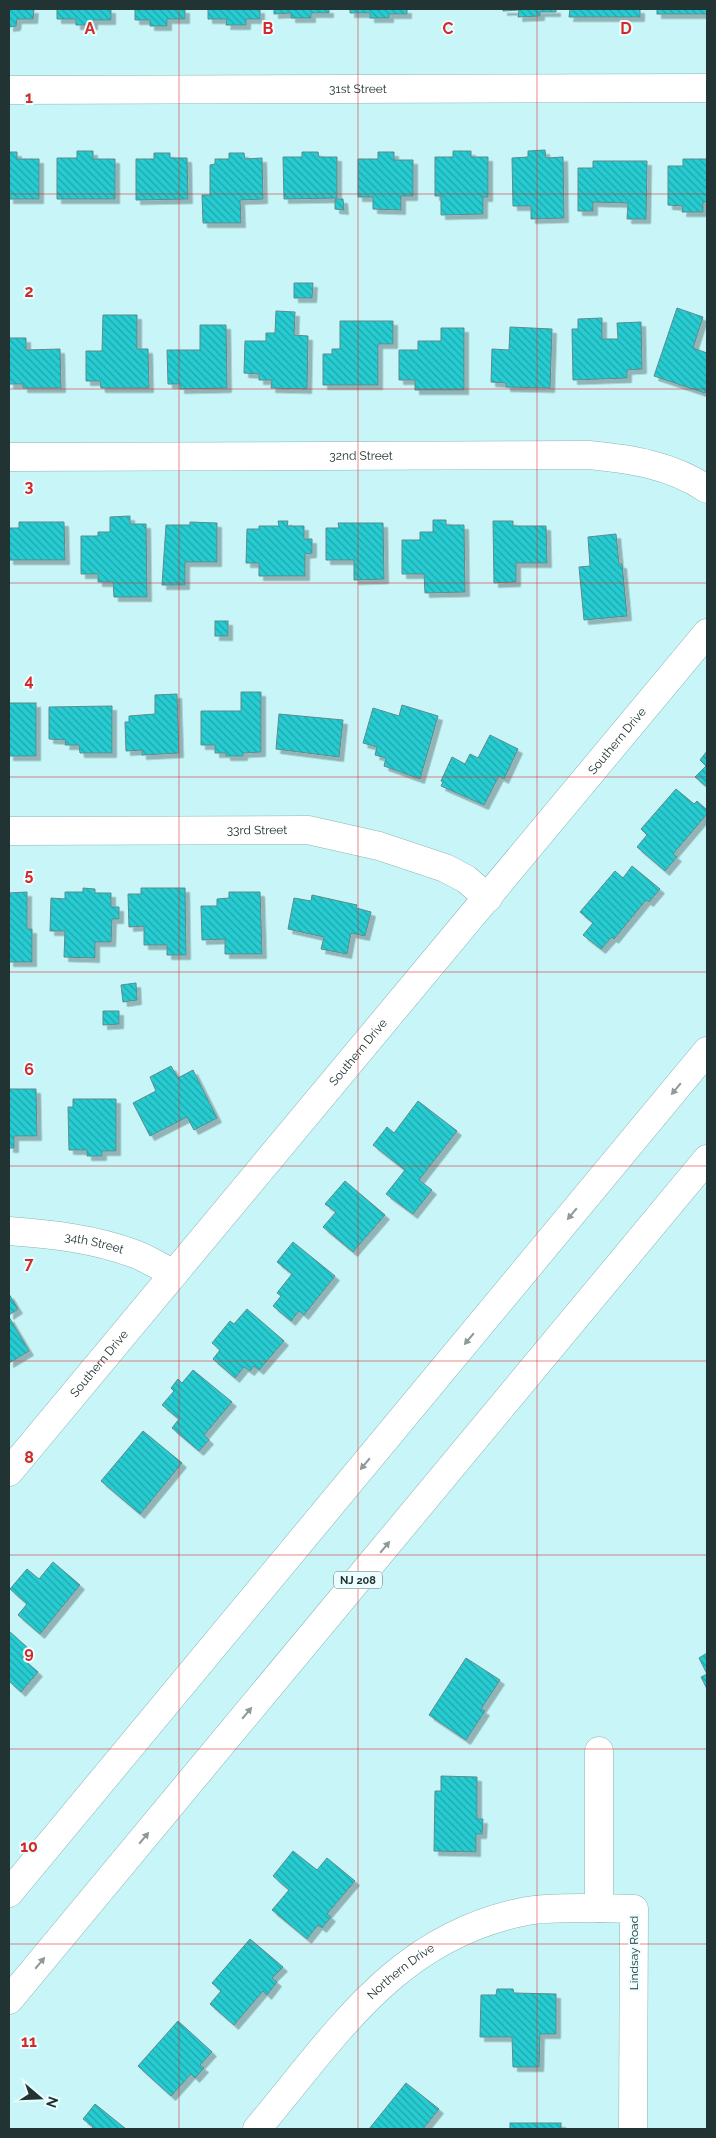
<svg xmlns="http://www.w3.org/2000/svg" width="716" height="2138" viewBox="0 0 716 2138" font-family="Raleway,sans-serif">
	<defs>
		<pattern id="building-back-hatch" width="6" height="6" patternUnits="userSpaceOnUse" patternTransform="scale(1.25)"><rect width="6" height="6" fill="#26ccd1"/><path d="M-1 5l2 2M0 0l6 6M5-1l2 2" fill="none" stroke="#20a6aa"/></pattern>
		<filter id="shadow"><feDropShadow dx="4.5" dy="4.5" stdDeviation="0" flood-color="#0004"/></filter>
	</defs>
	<rect width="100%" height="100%" fill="#c8f6f8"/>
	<!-- building -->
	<g fill="url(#building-back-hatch)" stroke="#5f8a8c" filter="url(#shadow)">
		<path d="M9 9H34L33 19H17L16 26 9 27Z"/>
		<path d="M57 9H111V20H93V25H76V19H57Z"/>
		<path d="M135 9H185V19H167V26H150V20H135Z"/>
		<path d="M208 9H260V19H246V25H226L227 19H208Z"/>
		<path d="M274 9H329V13H311V18H291V13L274 14Z"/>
		<path d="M350 9H407V14H389V18H370V13H350Z"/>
		<path d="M503 9H556V12H540V16L518 17 519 10 503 11Z"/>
		<path d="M570 9H640V17H569Z"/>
		<rect x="657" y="9" width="50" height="5"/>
		<path d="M545 150 546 158 563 157 564 218 531 219V206H513L512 158 528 157V151Z"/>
		<path d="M77 151H93V159H115V199H57V158H77Z"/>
		<path d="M453 151H471V157H488V197H483V214L441 215V196H435V157H453Z"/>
		<path d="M9 152H17V159H39V199H9Z"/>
		<path d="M302 152H318L319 157H337V198L284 199 283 157H302Z"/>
		<path d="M378 152H394V160H413V196H401V210L373 209V197H358V159H378Z"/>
		<path d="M154 153H170V158H187L188 199 136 200V159H154Z"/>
		<path d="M229 153H244L245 159 262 158 263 199 240 200 241 223H203L202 195H210V165L215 164V159H229Z"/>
		<path d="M683 159H707V202H703V212H682L683 206 668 205V166H683Z"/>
		<path d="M593 161H647L646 219H627L628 203 593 202V211H578V168H593Z"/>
		<path d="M335 199H343L344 210 335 209Z"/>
		<path d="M294 283H313L312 298H294Z"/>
		<path d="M677 308 703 317 693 348 707 353V386L705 393 654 376Z"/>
		<path d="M276 311 295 312 294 335 308 336 307 389 271 388 272 380H259V374L244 373 245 341H266V333H275Z"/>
		<path d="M103 315H137V349H148L149 388H101L100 381H86V351H102Z"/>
		<path d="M602 318V339H618L617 323 641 322 642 369 627 370V378L573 380 572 329H578V319Z"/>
		<path d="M340 321H393V344H378V385H323V354H332V349H340Z"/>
		<path d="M200 325H226L227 388 180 389V384H168L167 350H200Z"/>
		<path d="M510 327 552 329 550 388 506 387V383L491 382 492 349 509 350Z"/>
		<path d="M441 328H464V390H415V380H399V350H418V341H441Z"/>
		<path d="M9 338H26V350L60 349 61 388H23V384H9Z"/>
		<path d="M130 516V524H146L147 597H114L113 582H98V574H81V536H98V532H110V517Z"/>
		<path d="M433 520H446V525H464L465 592 425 593 424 574H402V540H420V532H433Z"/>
		<path d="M278 521H288L287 526H304V539H312V553L305 554V576H259V563H246L247 529H259V526H279Z"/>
		<path d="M493 521H513V526H546L547 563H516V582L494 583Z"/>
		<path d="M19 522H64L65 560H9V528H19Z"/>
		<path d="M190 522 217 523V562H185V585H162L166 525H190Z"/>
		<path d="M338 523H383L384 579 354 580V560H326V528H339Z"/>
		<path d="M616 534 619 564H622L627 616 584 620 579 567 590 566 588 537Z"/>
		<rect x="215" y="621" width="13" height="15"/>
		<path d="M241 692H261V752L243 753V756H226V753H215V745H201V711H241Z"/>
		<path d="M177 694 179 753 142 755V750L126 751 125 722H129V716L155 714V695Z"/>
		<rect x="9" y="703" width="27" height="53"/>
		<path d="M402 705 438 716 420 779 384 766 386 758 375 755 377 747 363 743 373 708 399 716Z"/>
		<path d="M112 706V753H80L79 745H65L66 740 49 739V707Z"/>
		<path d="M279 714 343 720 339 757 276 749Z"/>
		<path d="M490 735 518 749 504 779 499 776 484 805 441 786 443 782 441 781 452 757 465 764 470 754 478 758Z"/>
		<path d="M707 751V787L695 777 706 766 700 760Z"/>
		<path d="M676 789 694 804 697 801 707 810V814L673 854 677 857 665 871 637 847 647 835 641 829Z"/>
		<path d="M632 866 660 889 649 902 646 900 614 939 612 937 601 949 583 935 593 923 580 912 615 871 623 878Z"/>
		<path d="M83 888 95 889V893H111V907H119V919H112L111 942H95V958L64 957 65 931H50L51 898 65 899V892H83Z"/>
		<path d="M141 888H185L186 955H167V945H144V926L129 927 128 894H141Z"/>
		<path d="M27 892V929H32V962H9V893Z"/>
		<path d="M229 892H260L262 954H225V939L202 940 201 906H217V899L229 898Z"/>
		<path d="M312 895 357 905 356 908 371 912 365 936 351 933 347 954 321 949 324 937 288 929 294 898 311 901Z"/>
		<path d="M136 983 137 1000 123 1002 121 985Z"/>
		<path d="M103 1011H119V1024L103 1025Z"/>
		<path d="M171 1066 178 1078 193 1070 217 1118 194 1130 187 1117 150 1136 133 1103 156 1091 150 1077Z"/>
		<path d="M9 1089H36L37 1136H14V1148H9Z"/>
		<path d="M73 1099H116V1151H102V1156H87V1150H69L68 1107H73Z"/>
		<path d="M418 1101 457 1131 419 1180 432 1190 413 1214 386 1194 405 1170 373 1145 387 1127 394 1133Z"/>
		<path d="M345 1181 385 1215 353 1252 323 1227 336 1212 325 1204Z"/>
		<path d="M293 1242 335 1276 304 1315 299 1311 291 1321 273 1306 281 1296 277 1293 292 1274 277 1262Z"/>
		<path d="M9 1294 18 1309 9 1315Z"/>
		<path d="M247 1309 284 1341 259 1370 254 1366 250 1371 244 1367 235 1378 213 1359 220 1350 212 1343 230 1321 234 1324Z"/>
		<path d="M9 1317 29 1351 9 1363Z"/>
		<path d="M193 1370 232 1402 204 1435 209 1440 199 1451 172 1428 179 1419 162 1405 174 1391 171 1388 178 1379 182 1383Z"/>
		<path d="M143 1431 182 1463 140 1514 101 1481Z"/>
		<path d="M53 1562 80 1585 40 1634 18 1615 27 1604 10 1589 27 1569 39 1579Z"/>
		<path d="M9 1631 29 1649 22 1658 38 1672 21 1692 9 1681Z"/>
		<path d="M707 1653V1689L701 1677 707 1674 699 1658Z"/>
		<path d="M466 1658 500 1680 481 1709 485 1711 466 1740 429 1715Z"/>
		<path d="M441 1776 477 1777V1819H483L482 1834H476V1852L434 1851 435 1791H441Z"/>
		<path d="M293 1851 317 1870 327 1858 355 1881 327 1914 331 1917 322 1928 318 1925 307 1939 272 1910 289 1890 273 1876Z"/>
		<path d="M250 1939 283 1967 272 1978 277 1982 267 1995 263 1991 234 2025 210 2004 221 1991 212 1983Z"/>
		<path d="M497 1989H513L514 1993 556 1994V2034H540L539 2067H513L512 2037H480L481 1995H496Z"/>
		<path d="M178 2021 212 2052 200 2065 204 2068 195 2078 191 2074 171 2096 138 2066Z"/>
		<path d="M406 2083 439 2109 423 2129H369Z"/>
		<path d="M95 2104 126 2129H91L93 2127 83 2119Z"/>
		<rect x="510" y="2123" width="51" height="6"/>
	</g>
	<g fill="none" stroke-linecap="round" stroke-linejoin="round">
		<defs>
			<g id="minor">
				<path id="s1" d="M9 90 707 88"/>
				<path id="s2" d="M9 457 589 455C631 459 671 465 707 489"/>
				<path id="s3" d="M9 831 308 830 379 846 445 868 466 879 488 898"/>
				<path id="s4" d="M9 1231C51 1234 95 1239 135 1254 148 1259 161 1267 174 1274"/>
				<path id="s5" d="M9 1472 707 633"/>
				<path d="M599 1751V1908L634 1909 633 2129"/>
				<path id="s6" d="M257 2129C337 2034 396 1936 527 1911 551 1907 576 1908 599 1908"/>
			</g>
			<g id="trunk">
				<path d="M9 1893 707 1051"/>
				<path d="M9 2000 707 1159"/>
			</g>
		</defs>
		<!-- minor casing -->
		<use href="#minor" stroke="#88b5b6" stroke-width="29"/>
		<!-- trunk casing -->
		<use href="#trunk" stroke="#88b5b6" stroke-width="29"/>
		<!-- minor -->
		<use href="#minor" stroke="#fff" stroke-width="28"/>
		<!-- trunk -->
		<use href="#trunk" stroke="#fff" stroke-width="28"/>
	</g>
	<!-- one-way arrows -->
	<defs><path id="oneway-solid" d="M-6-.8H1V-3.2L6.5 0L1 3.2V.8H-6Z" transform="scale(1.25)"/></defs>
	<g fill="#909999">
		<use href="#oneway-solid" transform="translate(676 1089) rotate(130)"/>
		<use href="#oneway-solid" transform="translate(572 1214) rotate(130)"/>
		<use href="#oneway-solid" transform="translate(469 1339) rotate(130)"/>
		<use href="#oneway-solid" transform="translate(365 1464) rotate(130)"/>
		<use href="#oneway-solid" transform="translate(385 1547) rotate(-50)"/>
		<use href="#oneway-solid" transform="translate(247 1713) rotate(-50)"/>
		<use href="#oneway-solid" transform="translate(144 1838) rotate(-50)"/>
		<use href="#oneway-solid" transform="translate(40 1963) rotate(-50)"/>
	</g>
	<!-- grid -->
	<path fill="none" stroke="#d62828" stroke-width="1" stroke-opacity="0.55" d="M179 9V2129M358 9V2129M537 9V2129M9 194H707M9 389H707M9 583H707M9 777H707M9 972H707M9 1166H707M9 1361H707M9 1555H707M9 1749H707M9 1944H707"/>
	<g text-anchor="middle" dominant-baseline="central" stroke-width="4" stroke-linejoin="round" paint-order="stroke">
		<!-- shield labels -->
		<rect fill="#ebfdfe" stroke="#5e7070" stroke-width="1" x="334" y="1571.5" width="48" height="17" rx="4"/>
		<g font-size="11" font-weight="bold" fill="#213333">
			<text x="358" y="1580">NJ 208</text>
		</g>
		<!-- street labels -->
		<g font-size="12" fill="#213333" stroke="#ebfdfe">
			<text stroke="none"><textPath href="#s1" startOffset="349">31st Street</textPath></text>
			<text stroke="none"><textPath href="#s2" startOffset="352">32nd Street</textPath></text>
			<text stroke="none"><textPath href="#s5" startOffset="951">Southern Drive</textPath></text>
			<text stroke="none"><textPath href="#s3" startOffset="248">33rd Street</textPath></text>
			<text stroke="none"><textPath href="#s5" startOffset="546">Southern Drive</textPath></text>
			<text stroke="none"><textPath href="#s4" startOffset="86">34th Street</textPath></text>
			<text stroke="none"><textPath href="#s5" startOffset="141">Southern Drive</textPath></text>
			<text transform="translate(634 1953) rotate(-90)">Lindsay Road</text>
			<text stroke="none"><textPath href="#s6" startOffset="214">Northern Drive</textPath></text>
		</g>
	</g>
	<g font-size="16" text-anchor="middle" font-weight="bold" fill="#d62828" stroke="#ebfdfe" stroke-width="4" stroke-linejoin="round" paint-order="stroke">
		<text x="90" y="34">A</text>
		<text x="268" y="34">B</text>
		<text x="448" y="34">C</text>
		<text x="626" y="34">D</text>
		<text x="29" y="103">1</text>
		<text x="29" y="297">2</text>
		<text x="29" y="492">3</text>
		<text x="29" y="686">4</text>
		<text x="29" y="880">5</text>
		<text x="29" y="1075">6</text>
		<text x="29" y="1269">7</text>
		<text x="29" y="1463">8</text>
		<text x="29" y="1658">9</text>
		<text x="29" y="1852">10</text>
		<text x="29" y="2047">11</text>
	</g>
	<!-- border -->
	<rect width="716" height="2138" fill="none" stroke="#213333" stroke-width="20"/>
	<!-- north arrow -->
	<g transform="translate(40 2098) rotate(109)" stroke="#ebfdfe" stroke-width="4" paint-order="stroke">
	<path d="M0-4L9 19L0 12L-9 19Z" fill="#213333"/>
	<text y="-8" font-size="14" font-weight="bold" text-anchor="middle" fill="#213333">N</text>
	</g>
</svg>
